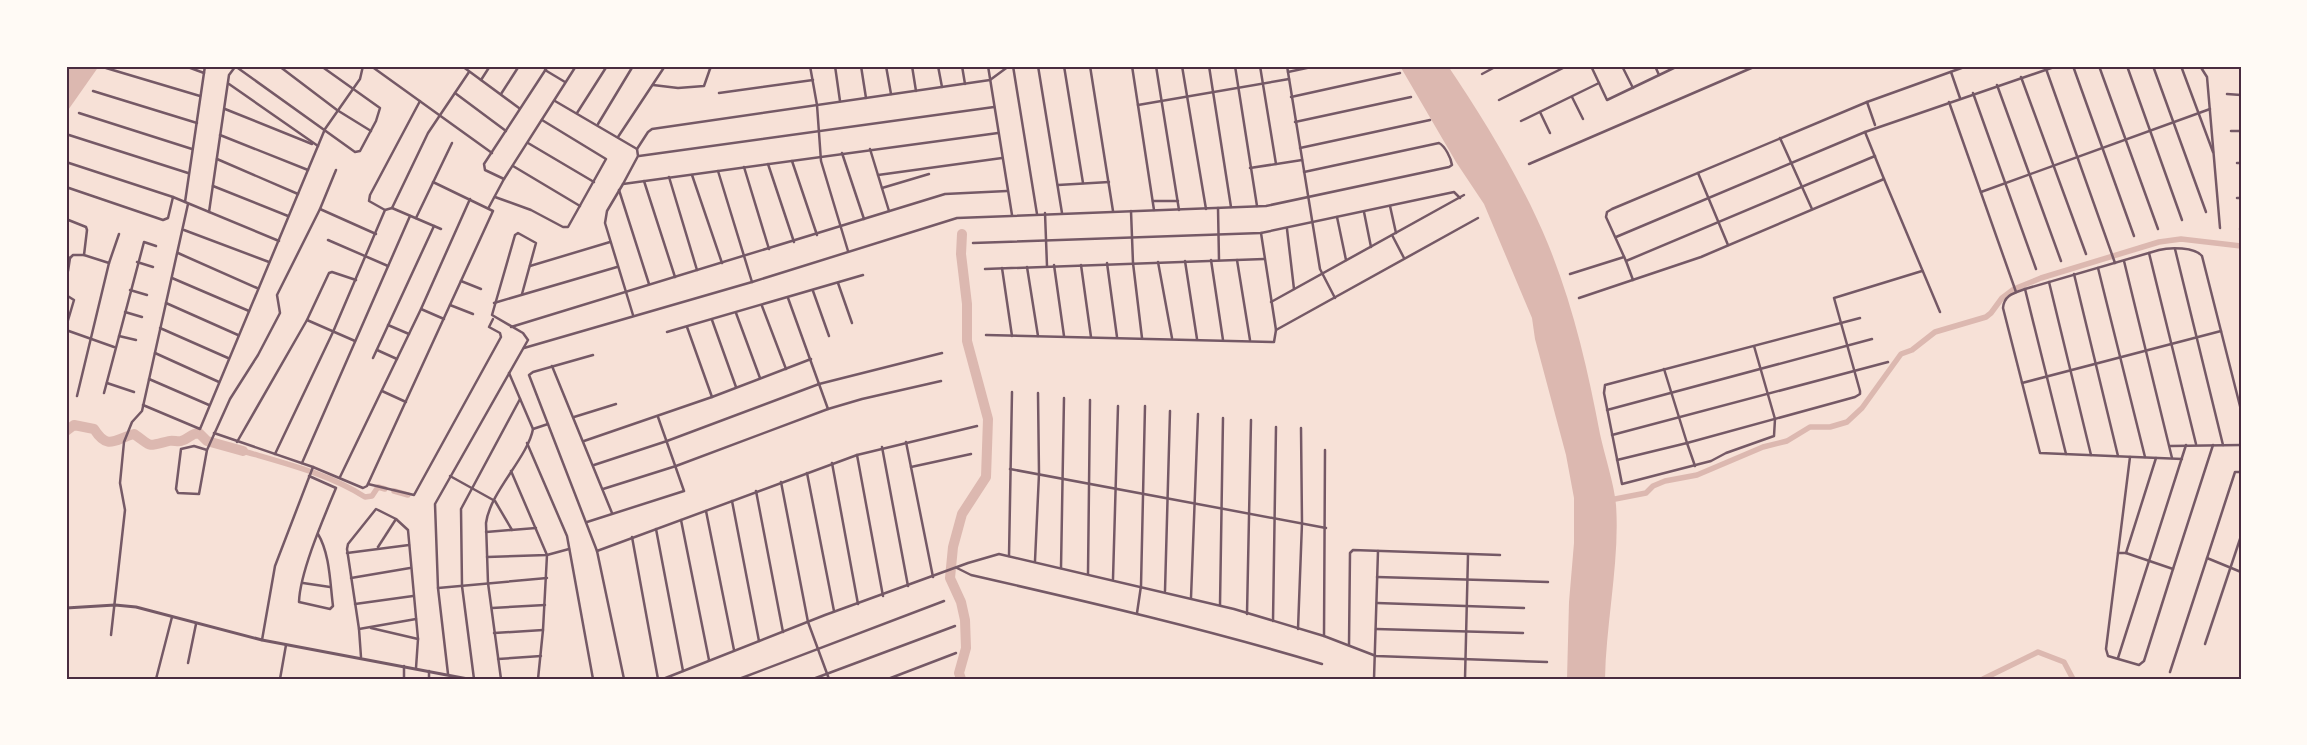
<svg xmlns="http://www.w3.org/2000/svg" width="2307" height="745" viewBox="0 0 2307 745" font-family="Quicksand,sans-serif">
	<rect width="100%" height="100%" fill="#f7e1d7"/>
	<!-- water -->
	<g fill="#dcb8b0">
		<path d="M66 66H99L66 113Z"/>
		<path d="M1400 66H1448C1484 119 1524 185 1548 244 1573 305 1588 370 1600 434 1605 457 1614 483 1616 505 1620 559 1606 623 1605 679H1567L1569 602 1574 543V498L1566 455 1535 339 1532 318 1484 204 1456 162Z"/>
	</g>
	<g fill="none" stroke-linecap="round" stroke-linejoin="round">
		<!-- canal -->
		<g stroke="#dcb8b0" stroke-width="5.5">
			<path d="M243 451C284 463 329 474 365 497L372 496 378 487 385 489"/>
			<path d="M394 491 408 495"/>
			<path d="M1610 500 1646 493 1653 486 1665 481 1697 475 1763 447 1787 441 1810 427H1830L1847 422 1862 408 1901 354 1912 350 1935 332 1986 317 1991 313 2002 298 2014 289 2041 278 2159 242 2181 239 2241 246"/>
			<path d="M1983 679 2038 652 2064 662 2073 679"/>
		</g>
		<!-- river -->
		<g stroke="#dcb8b0" stroke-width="10">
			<path d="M66 431 74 425 94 429C108 451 115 439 134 434 153 447 145 447 169 441 173 440 178 442 181 441 189 439 191 433 199 433L207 441 243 451"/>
			<path d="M961 679 959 673 966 648 965 620 961 602 950 578 953 547 962 514 986 477 988 419 967 341V304L961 254 962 234"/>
		</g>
		<!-- minor -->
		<g stroke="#755966" stroke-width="2.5">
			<path d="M185 66 204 73"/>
			<path d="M235 66 355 152 360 151 376 121 380 108 321 66"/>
			<path d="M279 66 337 110 371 131"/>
			<path d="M371 66 492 153"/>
			<path d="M462 66 519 108"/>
			<path d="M678 66 711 68"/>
			<path d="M810 66 817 105 821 161 848 251"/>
			<path d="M835 66 840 101"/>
			<path d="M861 66 866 98"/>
			<path d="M886 66 891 94"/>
			<path d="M912 66 916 91"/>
			<path d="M938 66 942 87"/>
			<path d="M962 66 965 84"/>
			<path d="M988 66 1012 215"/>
			<path d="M1013 66 1037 214"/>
			<path d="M1038 66 1062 213"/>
			<path d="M1064 66 1083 183"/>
			<path d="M1090 66 1113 211"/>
			<path d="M1132 66 1154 210"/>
			<path d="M1156 66 1179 210"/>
			<path d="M1182 66 1206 209"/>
			<path d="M1209 66 1231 207"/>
			<path d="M1235 66 1257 206"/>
			<path d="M1260 66 1276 164"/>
			<path d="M1287 66 1320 269 1335 298"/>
			<path d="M1591 66 1607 100 1678 66"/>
			<path d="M1655 66 1659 75"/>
			<path d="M2045 66 2115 263"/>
			<path d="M2073 66 2134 236"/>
			<path d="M2099 66 2158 229"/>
			<path d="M2127 66 2182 220"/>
			<path d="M2153 66 2206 212"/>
			<path d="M2181 66 2213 152"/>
			<path d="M2200 66 2207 77 2220 228"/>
			<path d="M728 67 732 66"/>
			<path d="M106 68 200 96"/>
			<path d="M1623 68 1633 88"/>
			<path d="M545 70 565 82"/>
			<path d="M1288 72 1316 66"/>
			<path d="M1951 72 1960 98"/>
			<path d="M1482 74 1497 66"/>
			<path d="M2021 77 2086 254"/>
			<path d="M481 80 490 66"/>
			<path d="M229 84 318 146"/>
			<path d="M653 85 678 88 704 86 711 66"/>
			<path d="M1997 85 2061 261"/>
			<path d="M93 91 197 123"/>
			<path d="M455 93 506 131"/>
			<path d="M719 93 813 80"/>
			<path d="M1973 93 2036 269"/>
			<path d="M501 94 519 66"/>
			<path d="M2227 94 2241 95"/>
			<path d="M1291 97 1400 73"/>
			<path d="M1572 97 1583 119"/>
			<path d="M1499 100 1567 66"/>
			<path d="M555 101 637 149"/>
			<path d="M1867 102 1875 125"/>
			<path d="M1949 102 2016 292"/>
			<path d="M1138 105 1289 79"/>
			<path d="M225 109 312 144"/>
			<path d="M1540 112 1550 133"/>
			<path d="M79 113 192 149"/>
			<path d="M577 113 607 66"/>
			<path d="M1521 121 1599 83"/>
			<path d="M1295 122 1411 97"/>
			<path d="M598 124 633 66"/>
			<path d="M2231 131H2241"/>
			<path d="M1865 132 1884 179"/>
			<path d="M69 135 188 173"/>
			<path d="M220 135 308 170"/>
			<path d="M618 137 665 66"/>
			<path d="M1780 138 1812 209"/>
			<path d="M528 143 594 182"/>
			<path d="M1300 148 1430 120"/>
			<path d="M870 149 889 211"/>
			<path d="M842 153 864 219"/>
			<path d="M639 156 994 107"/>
			<path d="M217 159 298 194"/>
			<path d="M792 161 817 235"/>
			<path d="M66 162 173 197 279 241"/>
			<path d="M2237 163H2241"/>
			<path d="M768 164 794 242"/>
			<path d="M1529 164 1756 66"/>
			<path d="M513 166 580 206"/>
			<path d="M744 167 769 249"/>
			<path d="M1250 168 1302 160"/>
			<path d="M718 171 752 282"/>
			<path d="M1698 173 1728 245"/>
			<path d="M692 175 722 263"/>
			<path d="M878 175 1002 158"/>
			<path d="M669 177 697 270"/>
			<path d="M504 179 485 170 484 164 548 66"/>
			<path d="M644 181 675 277"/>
			<path d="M623 184 638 156 637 149 648 132 652 129 990 80 1009 66"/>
			<path d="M1058 185 1109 182"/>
			<path d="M213 186 288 216"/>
			<path d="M66 187 163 220 168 218 173 197"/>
			<path d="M882 188 929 174"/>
			<path d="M619 190 649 284"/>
			<path d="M1981 192 2210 109"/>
			<path d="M495 197 531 210 563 227H568L606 159 542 120"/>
			<path d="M2237 198H2241"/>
			<path d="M1153 201H1178"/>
			<path d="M185 202 205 66"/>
			<path d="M1390 206 1396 233"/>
			<path d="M489 207 504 179 576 66"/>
			<path d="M392 208 428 133 469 72"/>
			<path d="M1218 208 1219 260"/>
			<path d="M320 209 376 234"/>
			<path d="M385 210 369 201 370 195 420 101"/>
			<path d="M1131 211 1133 263 1142 338"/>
			<path d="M209 212 229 75 235 67"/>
			<path d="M1364 212 1371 247"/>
			<path d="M1045 213 1047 266"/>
			<path d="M1337 217 1346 260"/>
			<path d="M416 218 452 143"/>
			<path d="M66 219 86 227 87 230 84 255 109 263 77 396"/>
			<path d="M1287 229 1294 289"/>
			<path d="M2240 229H2241"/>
			<path d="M184 230 269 262"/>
			<path d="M1392 235 1404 258"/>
			<path d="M1616 237 1865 132 2057 66"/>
			<path d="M328 240 388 266"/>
			<path d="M973 243 1261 233 1454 192 1460 198"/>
			<path d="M2175 249 2223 445"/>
			<path d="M178 253 257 288"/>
			<path d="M2149 253 2196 444"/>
			<path d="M66 257 70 258 73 255H84"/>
			<path d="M1211 260 1223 340"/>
			<path d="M1237 260 1250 340"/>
			<path d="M1185 261 1197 339"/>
			<path d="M1626 261 1606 217 1607 212 1612 209 1867 102 1967 66"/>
			<path d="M2124 261 2172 458"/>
			<path d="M137 262 153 267"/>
			<path d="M1158 262 1172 338"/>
			<path d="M109 263 119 234"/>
			<path d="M1107 263 1117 337"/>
			<path d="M1054 265 1064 336"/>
			<path d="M1081 265 1091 337"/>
			<path d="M530 266 610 242"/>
			<path d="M1027 267 1038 336"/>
			<path d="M1002 268 1012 336"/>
			<path d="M2098 268 2145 457"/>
			<path d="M985 269 1264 259"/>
			<path d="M68 271 70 258"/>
			<path d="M1570 274 1624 257"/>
			<path d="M2074 274 2118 456"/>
			<path d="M172 278 249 311"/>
			<path d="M1633 280 1626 261 1875 156"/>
			<path d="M461 281 481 289"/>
			<path d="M2049 282 2091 455"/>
			<path d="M838 283 852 323"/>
			<path d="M2025 289 2066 454"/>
			<path d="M130 290 147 295"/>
			<path d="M813 291 829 336"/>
			<path d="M66 295 74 300 66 327"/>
			<path d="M788 298 828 409"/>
			<path d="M1579 298 1701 257 1884 179 1940 312"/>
			<path d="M1271 302 1464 195"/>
			<path d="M166 303 238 335"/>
			<path d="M494 303 617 267"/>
			<path d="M450 305 473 314"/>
			<path d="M762 306 786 369"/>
			<path d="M421 309 444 319"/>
			<path d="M125 312 142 317"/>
			<path d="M736 313 760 378"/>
			<path d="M633 315 605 223 607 211 623 184 998 133"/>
			<path d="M307 320 355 341"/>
			<path d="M712 320 736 387"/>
			<path d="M388 325 409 334"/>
			<path d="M511 327 945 194 1007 191"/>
			<path d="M687 327 712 397"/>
			<path d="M160 328 228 358"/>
			<path d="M66 330 114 347"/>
			<path d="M1276 330 1478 218"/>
			<path d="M667 332 863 275"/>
			<path d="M986 335 1274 342 1276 330 1261 233"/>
			<path d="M119 336 136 340"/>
			<path d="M1754 346 1775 419 1774 436 1726 453 1711 461 1622 484 1604 393 1605 385 1860 318"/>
			<path d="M524 348 752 282 957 218 1266 206 1449 167 1452 165C1451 158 1445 146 1439 143L1304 172"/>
			<path d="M377 350 397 359"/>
			<path d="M155 353 219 382"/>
			<path d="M593 355 533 372 529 375 597 551 624 679"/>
			<path d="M373 358 434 226"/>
			<path d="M552 366 612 513"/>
			<path d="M1664 369 1687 443 1855 397 1860 394V391L1834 298 1922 271"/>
			<path d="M149 379 209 405"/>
			<path d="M107 383 134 392"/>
			<path d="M2022 383 2221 331"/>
			<path d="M382 391 406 402"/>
			<path d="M104 393 144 242 156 246"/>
			<path d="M143 405 200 429 325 129 360 79 363 66"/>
			<path d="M1607 410 1872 339"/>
			<path d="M574 417 616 404"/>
			<path d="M533 429 548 424"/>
			<path d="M214 433 313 467 363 488 367 486 493 211 433 182"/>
			<path d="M1612 435 1888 362"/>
			<path d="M584 441 712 397 811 359"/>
			<path d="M237 442 307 320 329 273 332 272 356 280"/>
			<path d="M906 442 933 577"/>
			<path d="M527 443 567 536 593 679"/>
			<path d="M2170 446 2241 445"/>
			<path d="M882 447 908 586"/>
			<path d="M207 450 194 446 181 449 176 489 178 493 199 494 207 450 230 399 258 355 280 313 277 295 320 209 336 170"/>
			<path d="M275 454 333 332 385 210 392 208 441 229"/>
			<path d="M857 455 883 596"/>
			<path d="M2182 459 2040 453 2003 308C2004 295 2014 293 2025 289L2159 250C2170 247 2195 247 2202 256L2241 410"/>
			<path d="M1617 460 1687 443 1695 466"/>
			<path d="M302 463 410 216"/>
			<path d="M832 463 858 604"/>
			<path d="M594 465 667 441 819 384 942 353"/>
			<path d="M911 467 971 454"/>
			<path d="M1010 469 1326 528"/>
			<path d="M511 471 547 555 543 630 538 679"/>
			<path d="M807 473 834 611"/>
			<path d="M309 476 336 488C324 517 300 572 299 602L330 609 333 606C330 583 330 554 318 534"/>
			<path d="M450 476 495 501 512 530"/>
			<path d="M340 477 421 309 470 199"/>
			<path d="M781 482 808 622 829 679"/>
			<path d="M368 484 414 495 501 337 500 333 489 327 493 319"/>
			<path d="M603 489 676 466 828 409 862 399 941 381"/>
			<path d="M756 491 783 632"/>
			<path d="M732 501 759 641"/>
			<path d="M706 511 734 650"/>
			<path d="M681 520 709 660"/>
			<path d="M587 522 684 491 658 417"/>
			<path d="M656 529 683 671"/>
			<path d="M486 532 536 528"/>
			<path d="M632 537 658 679"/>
			<path d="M378 547 396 519"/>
			<path d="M597 551 857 455 977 426"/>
			<path d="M347 553 409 545"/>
			<path d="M2118 553H2126L2156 458"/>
			<path d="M2126 553 2173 569 2144 661 2139 665 2108 656 2106 649 2130 457"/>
			<path d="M1009 556 1012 392"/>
			<path d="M487 557 547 555 569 549"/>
			<path d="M2207 558 2241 572"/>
			<path d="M1035 561 1039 474 1038 393"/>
			<path d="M957 568 971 575C1089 602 1206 629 1322 664"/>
			<path d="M1061 568 1064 398"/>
			<path d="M2173 569 2213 445"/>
			<path d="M1088 574 1090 400"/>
			<path d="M1377 577 1548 582"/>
			<path d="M351 578 410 568"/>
			<path d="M1113 579 1118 406"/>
			<path d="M303 583 330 587"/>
			<path d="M438 588 547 578"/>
			<path d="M1165 591 1170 411"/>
			<path d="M1191 598 1198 414"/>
			<path d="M1377 603 1524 608"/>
			<path d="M355 604 413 596"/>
			<path d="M1220 605 1223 418"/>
			<path d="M492 608 545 605"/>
			<path d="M1137 613 1141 586 1145 406"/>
			<path d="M1247 614 1251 420"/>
			<path d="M1273 621 1276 427"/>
			<path d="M371 628 418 639"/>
			<path d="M359 629 416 619"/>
			<path d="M1298 629 1302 523 1301 428"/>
			<path d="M1376 629 1523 633"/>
			<path d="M494 633 543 630"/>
			<path d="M111 635 125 510 120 483 124 442 132 422 142 411 188 204"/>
			<path d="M1324 636 1325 450"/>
			<path d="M262 640 275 566 313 467"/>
			<path d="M2205 644 2241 536"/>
			<path d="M1349 645 1350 553 1353 550 1500 555"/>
			<path d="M361 657 359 629 347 549 348 544 376 509 396 519 408 530 418 639 416 668"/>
			<path d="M2118 658 2186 445"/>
			<path d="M498 659 541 656"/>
			<path d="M188 663 196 624"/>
			<path d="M404 666V679"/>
			<path d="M429 671V679"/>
			<path d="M2170 672 2235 472H2241"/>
			<path d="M448 674 438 588 435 504 528 340 523 333 492 315 515 235 518 233 536 243 522 294"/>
			<path d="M156 679 172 617"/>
			<path d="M280 679 286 645"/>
			<path d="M474 679 462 586 461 509 520 399"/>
			<path d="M501 679 488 583 486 523C490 492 528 457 533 429L509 373"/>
			<path d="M663 679 825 615 968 563 999 554 1234 609 1324 636 1376 656 1547 662"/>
			<path d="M739 679 944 601"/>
			<path d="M813 679 955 626"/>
			<path d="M888 679 956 653"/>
			<path d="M1374 679 1378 551"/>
			<path d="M1465 679 1468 555"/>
		</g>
		<!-- tertiary -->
		<path stroke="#755966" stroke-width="3" d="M66 608 115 605 136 607 262 640 468 679"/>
	</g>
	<!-- border -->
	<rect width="2307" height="745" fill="none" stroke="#fffaf5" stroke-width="135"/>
	<rect x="68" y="68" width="2172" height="610" fill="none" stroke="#4a2c40" stroke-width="2"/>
</svg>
